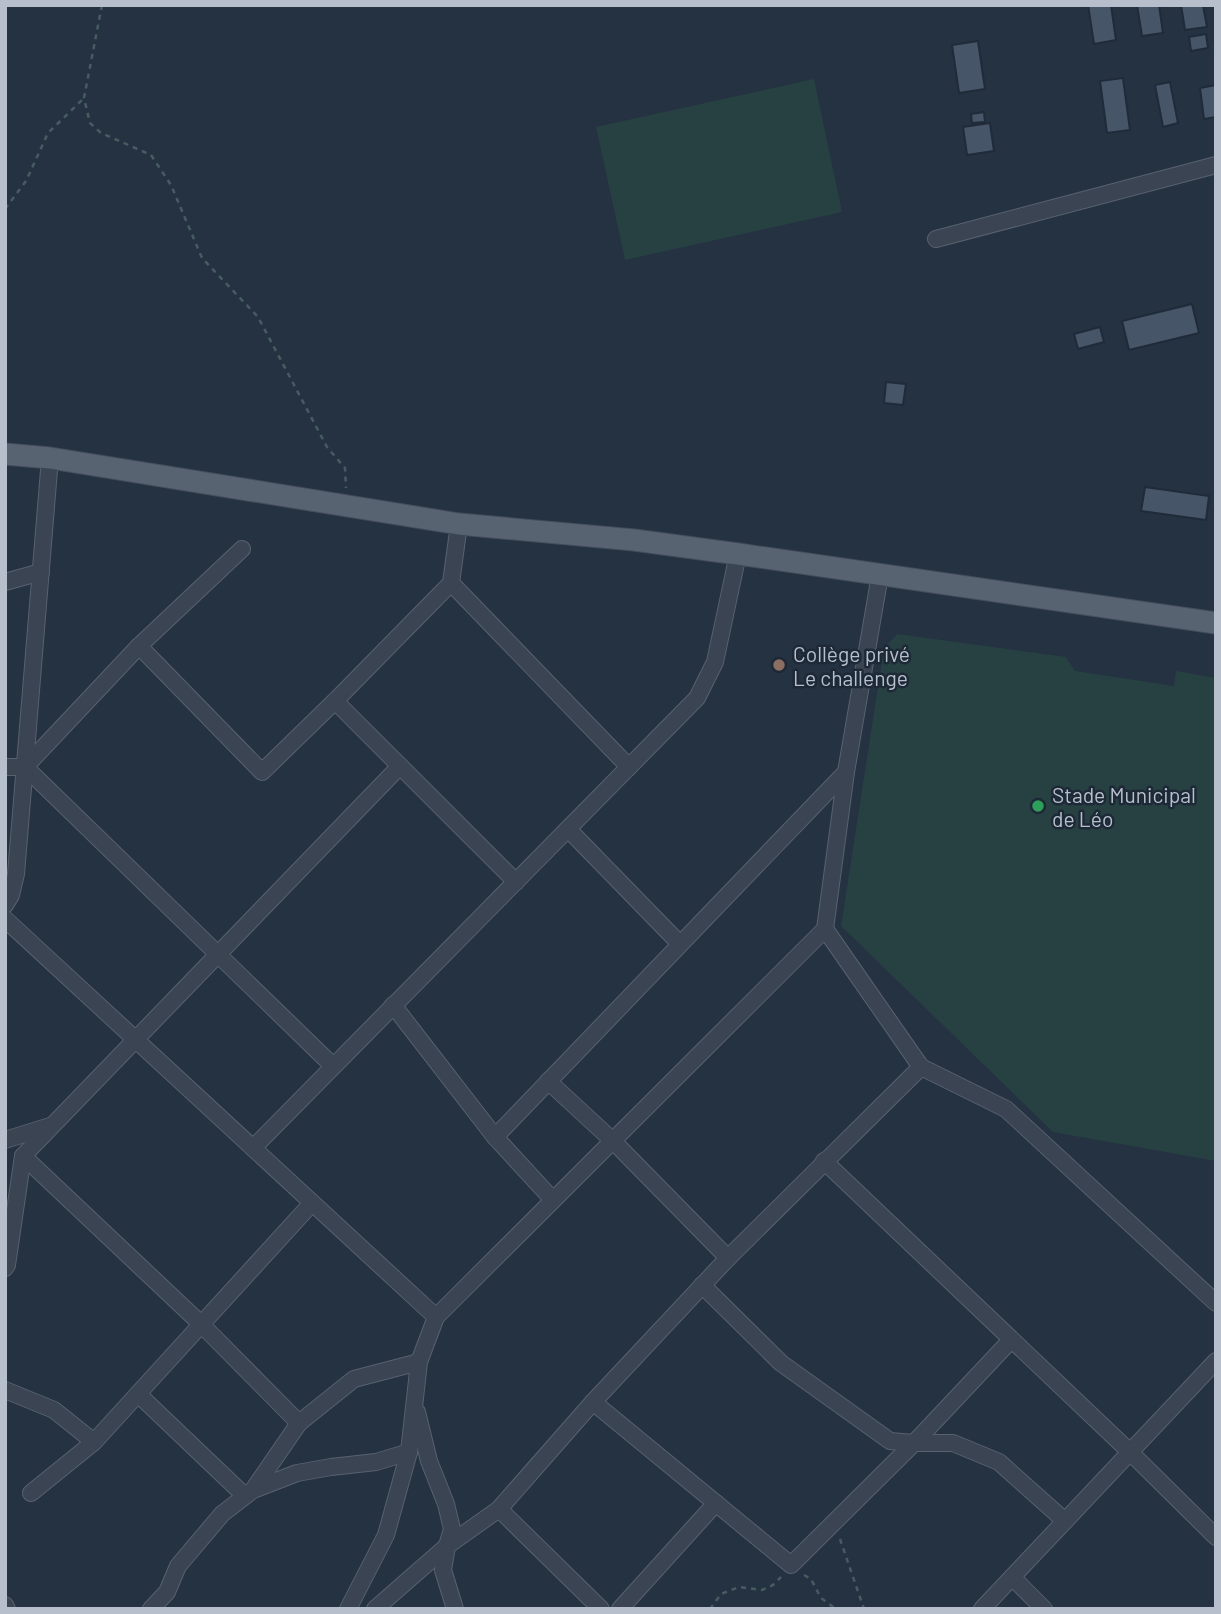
<svg xmlns="http://www.w3.org/2000/svg" width="1221" height="1614" viewBox="0 0 1221 1614" font-family="Barlow,sans-serif">
	<rect width="100%" height="100%" fill="#253242"/>
	<!-- green -->
	<g fill="#274143">
		<path d="M814 79 842 212 625 260 596 127Z"/>
		<path d="M897 634 1066 657 1075 671 1174 686 1176 671 1216 678V1161L1053 1132 841 926 884 648Z"/>
	</g>
	<!-- building -->
	<g fill="#465567" stroke="#202b39" stroke-width="2">
		<path d="M1088 5H1111L1116 40 1094 44Z"/>
		<path d="M1137 5H1159L1163 33 1142 36Z"/>
		<path d="M1181 5H1203L1207 27 1185 30Z"/>
		<path d="M1206 34 1208 48 1191 51 1189 37Z"/>
		<path d="M978 41 985 89 959 93 952 45Z"/>
		<path d="M1123 78 1130 130 1107 133 1100 81Z"/>
		<path d="M1170 82 1178 123 1163 127 1155 85Z"/>
		<path d="M1216 85V117L1204 119 1200 88Z"/>
		<path d="M984 112 985 122 972 123 971 114Z"/>
		<path d="M990 123 994 151 967 155 963 127Z"/>
		<path d="M1192 304 1199 333 1129 350 1122 321Z"/>
		<path d="M1100 327 1104 342 1078 349 1074 334Z"/>
		<path d="M886 382 906 384 903 405 884 403Z"/>
		<path d="M1145 487 1209 496 1206 520 1141 511Z"/>
	</g>
	<g fill="none" stroke-linecap="round" stroke-linejoin="round">
		<defs>
			<g id="minor">
				<path d="M936 239 1216 165"/>
				<path d="M5 582 41 572"/>
				<path d="M451 583 629 767"/>
				<path d="M139 646 262 772 335 701 451 583 459 524"/>
				<path d="M335 701 516 882"/>
				<path d="M5 767H25L333 1066"/>
				<path d="M25 767 139 646 242 549"/>
				<path d="M568 829 680 944"/>
				<path d="M5 905 11 895 16 874 50 458"/>
				<path d="M5 919 436 1317"/>
				<path d="M825 929 921 1067 1006 1109 1216 1303"/>
				<path d="M393 1005 495 1137 553 1200"/>
				<path d="M548 1081 613 1141 728 1258"/>
				<path d="M495 1137 846 772"/>
				<path d="M5 1140 50 1126"/>
				<path d="M253 1148 697 698 715 662 738 554"/>
				<path d="M23 1156 201 1324 299 1423"/>
				<path d="M824 1161 1130 1452 1216 1537"/>
				<path d="M5 1268 7 1265 23 1156 400 766"/>
				<path d="M702 1285 781 1363 890 1441 914 1443H953L999 1462 1065 1521"/>
				<path d="M5 1390 54 1410 94 1442"/>
				<path d="M138 1394 245 1496"/>
				<path d="M593 1402 791 1565 914 1443 1011 1340"/>
				<path d="M417 1412 429 1461 446 1504 452 1529 447 1546 443 1570 455 1609"/>
				<path d="M253 1490 299 1423 354 1379 419 1362"/>
				<path d="M31 1493 94 1442 312 1203"/>
				<path d="M499 1509 601 1609"/>
				<path d="M1012 1577 1044 1609"/>
				<path d="M5 1605 7 1609"/>
				<path d="M151 1609 167 1592 178 1566 222 1514 253 1490 297 1473 331 1467 376 1462 409 1452"/>
				<path d="M348 1609 386 1535 409 1452 419 1362 436 1317 825 929 846 772 880 575"/>
				<path d="M375 1609 447 1546 499 1509 593 1402 728 1258 921 1067"/>
				<path d="M620 1609 716 1503"/>
				<path d="M982 1609 1216 1361"/>
			</g>
			<path id="major" d="M5 454 50 458 459 524 634 540 738 554 1216 623"/>
		</defs>
		<!-- minor casing -->
		<use href="#minor" stroke="#58626f" stroke-width="18"/>
		<!-- major casing -->
		<use href="#major" stroke="#434d5b" stroke-width="23"/>
		<!-- path -->
		<g stroke="#465d60" stroke-width="2.5" stroke-dasharray="5 5" stroke-linecap="butt">
			<path d="M102 5 84 98 90 123 101 133 151 155 171 185 202 258 258 317 327 447 345 468 346 488"/>
			<path d="M5 209 26 181 48 133 84 98"/>
			<path d="M840 1539 864 1609"/>
			<path d="M804 1575 811 1579 821 1598 836 1609"/>
			<path d="M710 1609 721 1594 739 1587 762 1590 773 1585 781 1577"/>
		</g>
		<!-- minor -->
		<use href="#minor" stroke="#3a4452" stroke-width="16"/>
		<!-- major -->
		<use href="#major" stroke="#586372" stroke-width="21"/>
	</g>
	<!-- markers -->
	<circle fill="#8d6e63" stroke="#1e2937" stroke-width="2.5" cx="779" cy="665" r="7"/>
	<circle fill="#2e9e5b" stroke="#1e2937" stroke-width="2.5" cx="1038" cy="806" r="7"/>
	<g text-anchor="middle" dominant-baseline="central" stroke-width="5" stroke-linejoin="round" paint-order="stroke">
		<!-- poi labels -->
		<g font-size="21" fill="#b7bfcc" stroke="#1e2937" text-anchor="start">
			<text x="793" y="653">Collège privé<tspan x="793" dy="24">Le challenge</tspan></text>
			<text x="1052" y="794">Stade Municipal<tspan x="1052" dy="24">de Léo</tspan></text>
		</g>
	</g>
	<!-- border -->
	<rect width="1221" height="1614" fill="none" stroke="#b7bfcc" stroke-width="14"/>
</svg>
